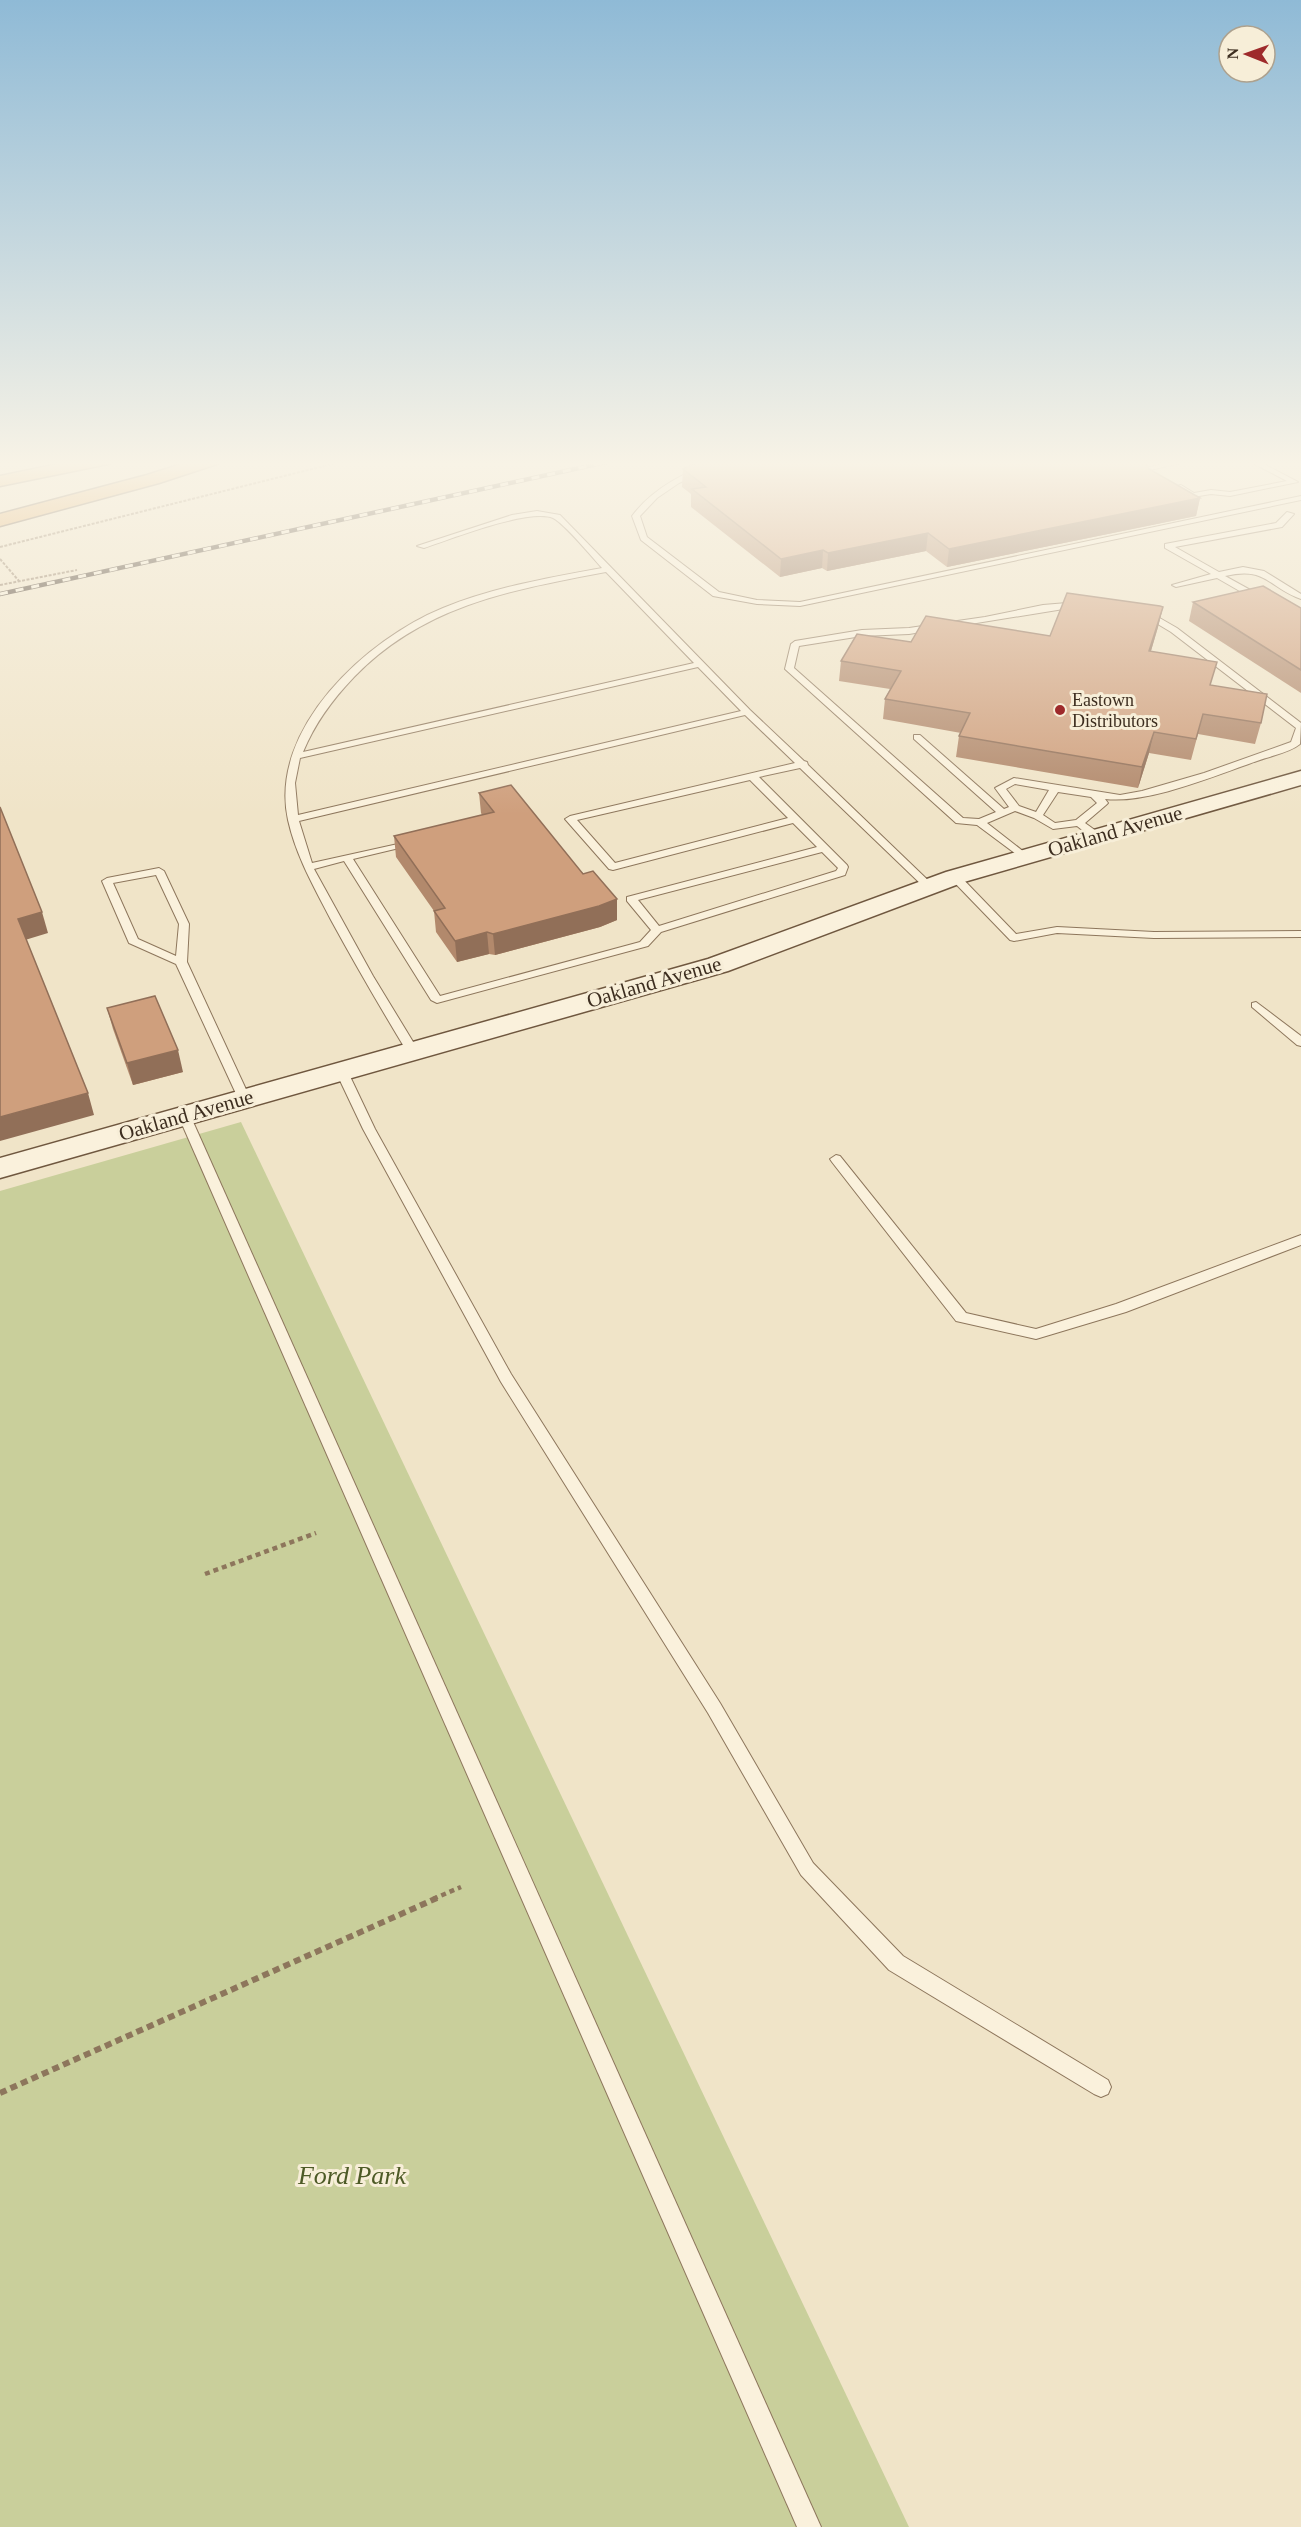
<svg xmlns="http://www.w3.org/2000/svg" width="1301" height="2527" viewBox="0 0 1301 2527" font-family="Georgia,serif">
	<rect width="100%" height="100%" fill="#f0e4c8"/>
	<!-- green -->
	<path fill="#c9cf9b" d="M241 1122 909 2527H0V1191Z"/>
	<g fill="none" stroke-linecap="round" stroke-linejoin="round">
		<defs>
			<g id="lane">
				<path d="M719 460H730L679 483 657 498 640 516 647 537 719 592 757 600 800 602 1301 496V500L800 606 757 604 713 596 641 540 632 516C654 487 686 472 719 460Z"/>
				<path d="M1180 460H1195L1145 471 1141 469Z"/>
				<path d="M1247 460H1256L1298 482 1230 496 1211 494 1193 497 1174 487 1181 485 1194 493 1211 490 1230 492 1287 481Z"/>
				<path d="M537 511 560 515 750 710 804 761 807 762 808 765 934 886 933 888H925L800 768 759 777 847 865 848 867 845 875 661 932 648 946 437 1003 431 1000 344 861 314 869 373 976 418 1050 412 1054 406 1050C380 1007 355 964 331 920 314 887 296 856 288 820 268 729 367 639 443 608 494 587 548 578 602 568 592 557 564 523 553 518 529 508 451 539 424 548L417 546 512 515ZM606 572 694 663 303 752C315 723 332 700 354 677 424 605 511 590 606 572ZM698 667 741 711 298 815 295 783 300 758ZM745 715 795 763 570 816 565 819 609 869 613 870 793 823 817 847 627 897V901L651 930 640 942 440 996 353 859 416 844V840L312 863 299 821ZM750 780 788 818 615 863 577 820ZM822 852 838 868 836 871 659 926 638 900Z"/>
				<path d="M1287 512 1294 514 1282 527 1175 547 1219 572 1243 567 1264 571 1301 594V599C1268 587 1266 566 1225 576L1263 597V601H1257L1217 578 1176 587 1172 585 1211 574 1165 548V544L1276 523Z"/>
				<path d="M1079 602H1082V606L909 634 862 636 799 646 794 668 963 818 979 819 996 812 914 739V735H920L1004 809 1009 807 995 788 1014 778 1120 795 1142 791 1204 773 1291 742 1296 728 1171 632 1141 614V610L1144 609 1177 628 1301 723 1300 744C1289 753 1270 756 1257 761 1214 776 1148 804 1105 799L1108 803 1106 805 1085 823 1099 833V837H1091L1077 826 1053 829 1034 818 1015 811 987 823 1028 855 1029 857 1024 860 977 825 956 823 785 669 791 644 795 641 862 630 909 628 985 617 1043 605ZM1015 784 1049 790 1036 812 1019 806 1006 789ZM1058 792 1091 797 1097 803 1076 820 1055 823 1043 815Z"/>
				<path d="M159 868 164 871 189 924 187 962 250 1098 248 1101H240L238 1098 176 964 129 943 102 881 107 878ZM156 875 179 924 176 956 138 939 113 883Z"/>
				<path d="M955 874 959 875 1016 934 1057 927 1154 932 1301 931V937L1154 938 1057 933 1014 941 1010 940 951 879V875Z"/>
				<path d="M1256 1002 1301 1036V1046L1297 1045 1252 1007V1003Z"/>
				<path d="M341 1066 347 1070 375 1129 511 1374 720 1703 813 1863 903 1956 1108 2080 1111 2087 1108 2094 1101 2097 1094 2094 889 1970 801 1875 708 1713 501 1382 363 1129 335 1070Z"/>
				<path d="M184 1111 190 1115 821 2527H797L178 1115Z"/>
				<path d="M836 1155 840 1156 966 1313 1036 1329 1116 1304 1301 1235V1245L1126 1312 1036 1339 956 1321 832 1162 830 1159Z"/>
			</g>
			<path id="secondary" d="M1301 771V785L964 882 728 971 0 1178V1158L708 959 946 872Z"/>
			<g id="highway">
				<path d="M77 460H112L109 464 103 465 0 486V476Z"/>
				<path d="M194 460H220L217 464 159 483 0 526V514L147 475Z"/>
			</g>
		</defs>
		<!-- lane casing -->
		<use href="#lane" stroke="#8d765c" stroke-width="2"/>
		<!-- secondary casing -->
		<use href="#secondary" stroke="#6f573f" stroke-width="3"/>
		<!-- highway casing -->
		<use href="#highway" stroke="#5b4430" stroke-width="3"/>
		<!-- path-far2 -->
		<g stroke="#8d765c" stroke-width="2" stroke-dasharray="3 1.5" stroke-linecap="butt">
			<path d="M0 547 348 460"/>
			<path d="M0 559 19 581"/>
			<path d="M0 585 77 570"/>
		</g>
		<!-- path-far1 -->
		<g stroke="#8d765c" stroke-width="4.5" stroke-dasharray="5 4" stroke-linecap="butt">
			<path d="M205 1574 316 1533"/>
			<path d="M433 1899 461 1887"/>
		</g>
		<!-- path -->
		<path stroke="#8d765c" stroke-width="6" stroke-dasharray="7 4.5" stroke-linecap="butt" d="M0 2093 437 1898"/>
		<!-- lane -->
		<use href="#lane" fill="#faf1dc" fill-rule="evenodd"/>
		<!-- secondary -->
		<use href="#secondary" fill="#faf1dc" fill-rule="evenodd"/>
		<!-- highway -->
		<use href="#highway" fill="#e0a458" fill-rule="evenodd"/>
		<defs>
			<path id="rail" d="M0 594 616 460"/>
		</defs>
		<!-- rail casing -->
		<use href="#rail" stroke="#3d2e20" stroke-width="4.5"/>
		<!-- rail -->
		<use href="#rail" stroke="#f7eed8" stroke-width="3" stroke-dasharray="8" stroke-linecap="butt"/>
	</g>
	<!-- wall -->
	<g fill="#b2896c">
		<path d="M683 469H1149L1200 498 1196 516 947 567 926 551 827 571 822 568 780 577 691 507V494L682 487Z"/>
		<path d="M1193 602 1301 608V693L1189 621Z"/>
		<path d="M1163 607 1158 627 1151 651 1211 685 1261 723 1255 744 1198 734 1191 760 1149 753 1138 788 956 757 959 736 961 733 883 719 885 699 890 689 839 681 841 661 911 642 1050 636Z"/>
		<path d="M479 793 617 899V920L600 927 495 955 489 954 457 962 436 932 434 911 396 857 394 836 482 815 481 813Z"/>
		<path d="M107 1008 183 1072 133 1085 113 1029Z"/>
	</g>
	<!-- shaded-wall -->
	<g fill="#916f58">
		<path d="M1200 498 1196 516 947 567 949 549Z"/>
		<path d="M928 533 926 551 827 571 828 553Z"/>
		<path d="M823 550 822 568 780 577 781 559Z"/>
		<path d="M1163 607 1158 627 1145 671 1149 651Z"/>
		<path d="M1154 732 1149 753 1138 788 1142 767Z"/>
		<path d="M617 899V920L600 927 495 955 493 934Z"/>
		<path d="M42 912 48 933 25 940 18 919Z"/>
		<path d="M487 932 489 954 457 962 455 941Z"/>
		<path d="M178 1050 183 1072 133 1085 127 1063Z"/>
		<path d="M88 1093 94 1115 0 1141V1117Z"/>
	</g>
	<!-- building -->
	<g fill="#cf9f7d" stroke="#916f58" stroke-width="1.5">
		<path d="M701 460H1143L1149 469 1200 498 949 549 928 533 828 553 823 550 781 559 692 489 706 487 683 469Z"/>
		<path d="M1263 586 1301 608V670L1193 602Z"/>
		<path d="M1067 593 1160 606 1163 607 1149 651 1217 662 1210 685 1267 694 1261 723 1203 714 1196 739 1154 732 1142 767 959 736 970 713 885 699 901 671 841 661 857 634 911 642 926 616 1050 636Z"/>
		<path d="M511 785 583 874 593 871 617 899 599 906 493 934 487 932 455 941 434 911 445 908 394 836 494 812 479 793Z"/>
		<path d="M0 807 42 912 18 919 88 1093 0 1117Z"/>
		<path d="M155 996 178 1050 127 1063 107 1008Z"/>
	</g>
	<!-- sky -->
	<linearGradient id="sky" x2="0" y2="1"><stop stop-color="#8fbad6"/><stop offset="0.57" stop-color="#f8f3e6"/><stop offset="1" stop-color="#f8f3e6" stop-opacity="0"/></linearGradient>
	<rect width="1301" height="814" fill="url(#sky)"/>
	<!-- markers -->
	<circle fill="#9e2a2b" stroke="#f7eed8" stroke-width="2" cx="1060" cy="710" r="6"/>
	<g text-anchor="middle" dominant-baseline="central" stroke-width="6" stroke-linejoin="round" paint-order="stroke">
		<!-- far-poi labels -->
		<g font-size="18" fill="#3d2e20" stroke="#f7eed8" text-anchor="start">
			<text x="1072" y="700">Eastown<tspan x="1072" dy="21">Distributors</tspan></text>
		</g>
		<!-- street labels -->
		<g font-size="21" fill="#3d2e20" stroke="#f7eed8">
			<text transform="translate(1115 831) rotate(-16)">Oakland Avenue</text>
			<text transform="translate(654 982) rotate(-16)">Oakland Avenue</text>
			<text transform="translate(186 1115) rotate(-16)">Oakland Avenue</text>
		</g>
		<!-- near-park labels -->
		<g font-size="26" font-style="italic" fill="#4d5a26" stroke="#f7eed8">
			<text x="352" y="2175">Ford Park</text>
		</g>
	</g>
	<!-- north arrow -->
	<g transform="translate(1247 54) rotate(271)"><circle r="28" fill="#f7eed8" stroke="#ada18e" stroke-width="1.5"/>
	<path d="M0-4.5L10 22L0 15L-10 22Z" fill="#9e2a2b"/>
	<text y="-9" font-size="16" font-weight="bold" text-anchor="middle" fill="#3d2e20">N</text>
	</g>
</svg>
